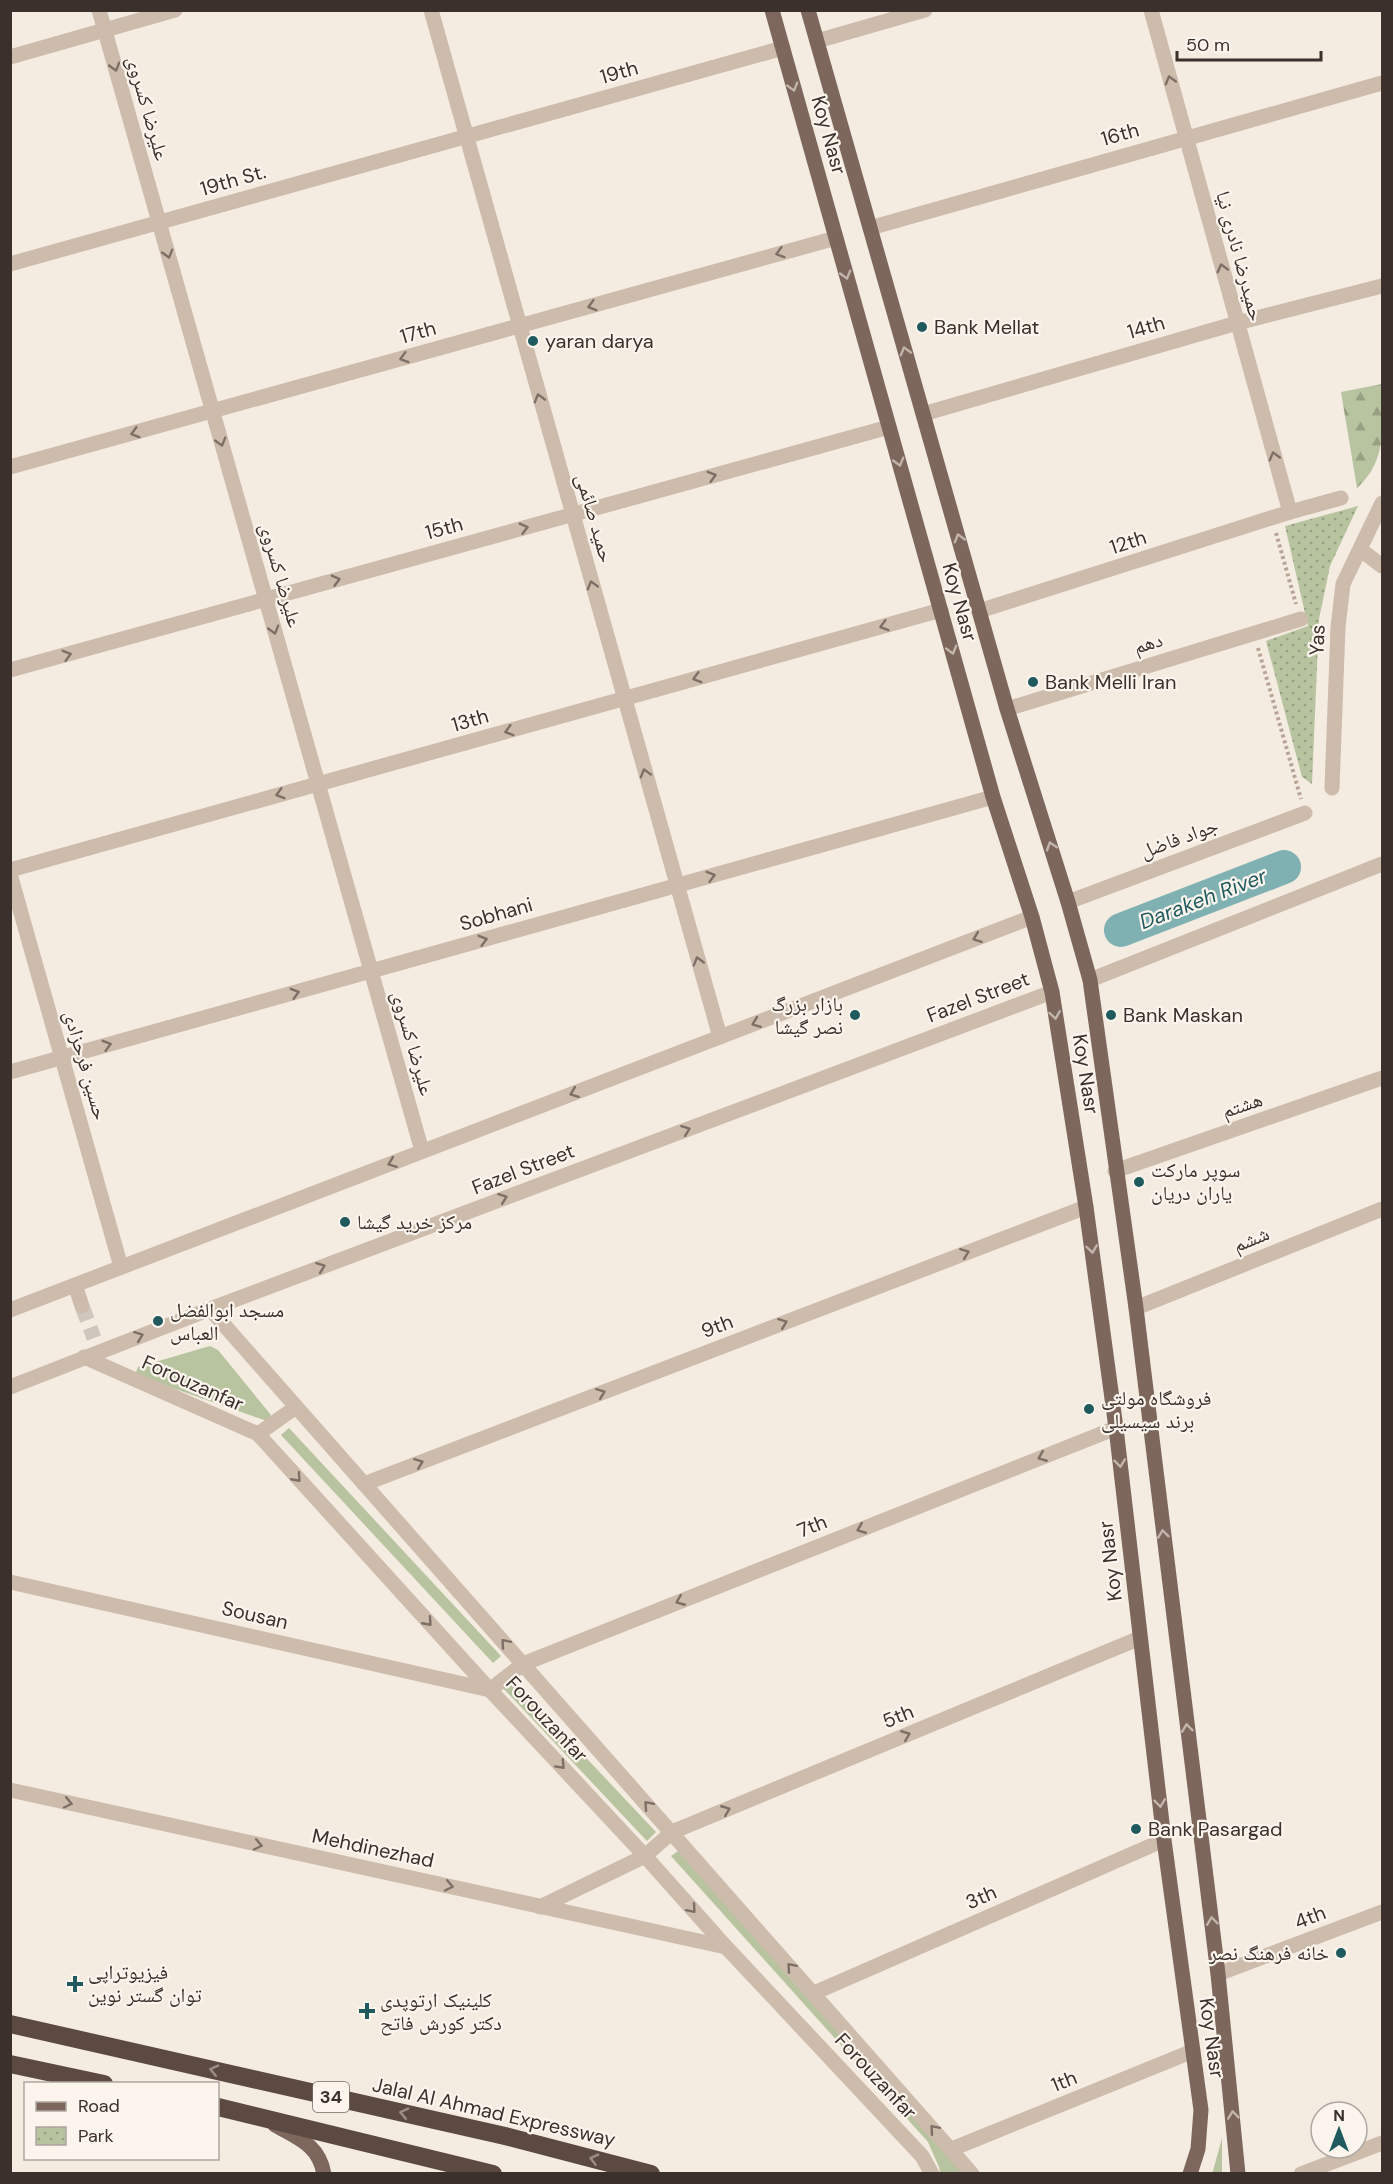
<svg xmlns="http://www.w3.org/2000/svg" width="1393" height="2184" viewBox="0 0 1393 2184" font-family="'DM Sans','Noto Naskh Arabic',sans-serif">
	<defs>
		<pattern id="forest-firs" width="22" height="20" patternUnits="userSpaceOnUse" patternTransform="scale(1.5)"><rect width="22" height="20" fill="#b8c4a0"/><path d="M5 1l3.5 6h-7zM16 11l3.5 6h-7z" fill="#97a083"/></pattern>
		<pattern id="park-dots" width="8" height="8" patternUnits="userSpaceOnUse" patternTransform="scale(1.5)"><rect width="8" height="8" fill="#b8c4a0"/><path d="M2 2h.1M6 6h.1" fill="none" stroke="#97a083" stroke-width="1.8" stroke-linecap="round"/></pattern>
	</defs>
	<rect width="100%" height="100%" fill="#f4ebe1"/>
	<!-- grass -->
	<g fill="#b8c4a0">
		<path d="M210 1346 218 1350 271 1415 267 1421 135 1375 138 1367Z"/>
		<path d="M289 1428 501 1656 493 1663 281 1435Z"/>
		<path d="M511 1678 656 1832 647 1841 502 1687Z"/>
		<path d="M681 1849 976 2173H940L939 2167 928 2142 671 1856Z"/>
		<path d="M1222 2138V2173H1212L1213 2171Z"/>
	</g>
	<!-- forest -->
	<path fill="url(#forest-firs)" d="M1382 384C1383 422 1388 461 1357 488L1341 392Z"/>
	<!-- park -->
	<path fill="url(#park-dots)" d="M1358 506 1330 566 1319 619 1312 784 1302 777 1266 641 1308 626 1285 526Z"/>
	<g fill="none" stroke-linecap="round" stroke-linejoin="round">
		<!-- river -->
		<path stroke="#7fb0b2" stroke-width="34" d="M1121 930 1284 867"/>
		<!-- minor-tunnel -->
		<path stroke="#cfc6bd" stroke-width="15" stroke-dasharray="15 8" stroke-linecap="butt" d="M82 1306 94 1338"/>
		<!-- path -->
		<g stroke="#b9a596" stroke-width="4" stroke-dasharray="3 3" stroke-linecap="butt">
			<path d="M1276 533 1296 604"/>
			<path d="M1258 648 1301 799"/>
		</g>
		<!-- minor -->
		<g stroke="#cdbbac" stroke-width="15">
			<path d="M99 10 422 1151"/>
			<path d="M431 10 720 1037"/>
			<path d="M1151 10 1290 512"/>
			<path d="M817 41 925 10"/>
			<path d="M10 57 175 10"/>
			<path d="M870 228 1382 83"/>
			<path d="M10 264 783 48"/>
			<path d="M923 414 1237 323 1382 286"/>
			<path d="M10 467 836 238"/>
			<path d="M1361 550 1382 566"/>
			<path d="M979 611 1290 512 1341 498"/>
			<path d="M10 670 889 427"/>
			<path d="M1007 709 1301 619"/>
			<path d="M1332 788 1338 627 1343 584 1382 503"/>
			<path d="M10 870 941 610"/>
			<path d="M10 874 121 1267"/>
			<path d="M1068 902 1305 813"/>
			<path d="M1090 980 1382 864"/>
			<path d="M10 1072 993 797"/>
			<path d="M1115 1171 1382 1078"/>
			<path d="M75 1285 82 1306"/>
			<path d="M1136 1308 1382 1209"/>
			<path d="M210 1309 972 2174"/>
			<path d="M10 1310 1032 917"/>
			<path d="M84 1357 258 1434 490 1690 645 1856 726 1947 922 2156 932 2174"/>
			<path d="M10 1387 210 1309 1052 992"/>
			<path d="M258 1434 296 1407"/>
			<path d="M364 1484 1086 1207"/>
			<path d="M10 1582 490 1690 523 1664 1116 1428"/>
			<path d="M10 1790 726 1947"/>
			<path d="M540 1907 645 1856 672 1832 1140 1638"/>
			<path d="M1218 1974 1382 1912"/>
			<path d="M814 1993 1164 1840"/>
			<path d="M952 2149 1193 2051"/>
			<path d="M1301 2174 1382 2143"/>
		</g>
		<!-- major -->
		<g stroke="#7d675c" stroke-width="15">
			<path d="M772 10 993 797 1032 917 1052 992 1086 1207 1116 1428 1164 1840 1201 2110 1198 2149 1190 2174"/>
			<path d="M808 10 1007 709 1068 902 1090 980 1136 1308 1218 1974 1238 2174"/>
			<path d="M275 2125C298 2138 319 2145 324 2174"/>
		</g>
		<!-- highway -->
		<g stroke="#5c4a42" stroke-width="18">
			<path d="M10 2024 505 2136 651 2174"/>
			<path d="M10 2064 104 2084"/>
			<path d="M218 2107 493 2174"/>
		</g>
	</g>
	<!-- one-way arrows -->
	<defs><path id="oneway-chevron" d="M-2-3.5L2.5 0L-2 3.5" fill="none" stroke-width="1.6" stroke-linecap="round" stroke-linejoin="round" transform="scale(1.5)"/></defs>
	<g stroke="#7d6f65">
		<use href="#oneway-chevron" transform="translate(115 67) rotate(74)"/>
		<use href="#oneway-chevron" transform="translate(1170 80) rotate(-106)"/>
		<use href="#oneway-chevron" transform="translate(780 253) rotate(164)"/>
		<use href="#oneway-chevron" transform="translate(168 254) rotate(74)"/>
		<use href="#oneway-chevron" transform="translate(1222 268) rotate(-105)"/>
		<use href="#oneway-chevron" transform="translate(592 306) rotate(164)"/>
		<use href="#oneway-chevron" transform="translate(404 358) rotate(164)"/>
		<use href="#oneway-chevron" transform="translate(539 398) rotate(-106)"/>
		<use href="#oneway-chevron" transform="translate(135 433) rotate(164)"/>
		<use href="#oneway-chevron" transform="translate(221 442) rotate(74)"/>
		<use href="#oneway-chevron" transform="translate(1274 456) rotate(-105)"/>
		<use href="#oneway-chevron" transform="translate(712 476) rotate(-16)"/>
		<use href="#oneway-chevron" transform="translate(524 528) rotate(-15)"/>
		<use href="#oneway-chevron" transform="translate(336 580) rotate(-15)"/>
		<use href="#oneway-chevron" transform="translate(592 585) rotate(-106)"/>
		<use href="#oneway-chevron" transform="translate(884 626) rotate(164)"/>
		<use href="#oneway-chevron" transform="translate(274 630) rotate(74)"/>
		<use href="#oneway-chevron" transform="translate(67 655) rotate(-16)"/>
		<use href="#oneway-chevron" transform="translate(697 678) rotate(164)"/>
		<use href="#oneway-chevron" transform="translate(509 731) rotate(164)"/>
		<use href="#oneway-chevron" transform="translate(645 773) rotate(-106)"/>
		<use href="#oneway-chevron" transform="translate(280 794) rotate(164)"/>
		<use href="#oneway-chevron" transform="translate(711 876) rotate(-16)"/>
		<use href="#oneway-chevron" transform="translate(977 938) rotate(159)"/>
		<use href="#oneway-chevron" transform="translate(483 940) rotate(-16)"/>
		<use href="#oneway-chevron" transform="translate(698 961) rotate(-106)"/>
		<use href="#oneway-chevron" transform="translate(295 993) rotate(-16)"/>
		<use href="#oneway-chevron" transform="translate(756 1023) rotate(159)"/>
		<use href="#oneway-chevron" transform="translate(107 1045) rotate(-16)"/>
		<use href="#oneway-chevron" transform="translate(574 1093) rotate(159)"/>
		<use href="#oneway-chevron" transform="translate(686 1130) rotate(-21)"/>
		<use href="#oneway-chevron" transform="translate(392 1163) rotate(159)"/>
		<use href="#oneway-chevron" transform="translate(503 1198) rotate(-21)"/>
		<use href="#oneway-chevron" transform="translate(965 1253) rotate(-21)"/>
		<use href="#oneway-chevron" transform="translate(321 1267) rotate(-21)"/>
		<use href="#oneway-chevron" transform="translate(783 1323) rotate(-21)"/>
		<use href="#oneway-chevron" transform="translate(139 1336) rotate(-21)"/>
		<use href="#oneway-chevron" transform="translate(601 1393) rotate(-21)"/>
		<use href="#oneway-chevron" transform="translate(1042 1457) rotate(158)"/>
		<use href="#oneway-chevron" transform="translate(419 1463) rotate(-21)"/>
		<use href="#oneway-chevron" transform="translate(297 1478) rotate(48)"/>
		<use href="#oneway-chevron" transform="translate(861 1529) rotate(158)"/>
		<use href="#oneway-chevron" transform="translate(680 1601) rotate(158)"/>
		<use href="#oneway-chevron" transform="translate(428 1622) rotate(48)"/>
		<use href="#oneway-chevron" transform="translate(505 1643) rotate(-131)"/>
		<use href="#oneway-chevron" transform="translate(906 1735) rotate(-22)"/>
		<use href="#oneway-chevron" transform="translate(561 1765) rotate(47)"/>
		<use href="#oneway-chevron" transform="translate(68 1803) rotate(12)"/>
		<use href="#oneway-chevron" transform="translate(648 1805) rotate(-131)"/>
		<use href="#oneway-chevron" transform="translate(726 1810) rotate(-22)"/>
		<use href="#oneway-chevron" transform="translate(258 1845) rotate(12)"/>
		<use href="#oneway-chevron" transform="translate(449 1886) rotate(12)"/>
		<use href="#oneway-chevron" transform="translate(692 1909) rotate(49)"/>
		<use href="#oneway-chevron" transform="translate(791 1967) rotate(-131)"/>
		<use href="#oneway-chevron" transform="translate(934 2129) rotate(-131)"/>
	</g>
	<g stroke="#c2b5ac">
		<use href="#oneway-chevron" transform="translate(793 87) rotate(74)"/>
		<use href="#oneway-chevron" transform="translate(846 275) rotate(74)"/>
		<use href="#oneway-chevron" transform="translate(905 351) rotate(-106)"/>
		<use href="#oneway-chevron" transform="translate(899 462) rotate(74)"/>
		<use href="#oneway-chevron" transform="translate(959 538) rotate(-106)"/>
		<use href="#oneway-chevron" transform="translate(952 650) rotate(74)"/>
		<use href="#oneway-chevron" transform="translate(1051 846) rotate(-108)"/>
		<use href="#oneway-chevron" transform="translate(1055 1015) rotate(81)"/>
		<use href="#oneway-chevron" transform="translate(1092 1249) rotate(82)"/>
		<use href="#oneway-chevron" transform="translate(1120 1463) rotate(83)"/>
		<use href="#oneway-chevron" transform="translate(1163 1534) rotate(-97)"/>
		<use href="#oneway-chevron" transform="translate(1187 1728) rotate(-97)"/>
		<use href="#oneway-chevron" transform="translate(1160 1803) rotate(83)"/>
		<use href="#oneway-chevron" transform="translate(1212 1921) rotate(-97)"/>
		<use href="#oneway-chevron" transform="translate(1233 2115) rotate(-96)"/>
	</g>
	<g stroke="#9c8e87">
		<use href="#oneway-chevron" transform="translate(214 2070) rotate(-167)"/>
		<use href="#oneway-chevron" transform="translate(404 2113) rotate(-167)"/>
		<use href="#oneway-chevron" transform="translate(594 2159) rotate(-166)"/>
	</g>
	<!-- markers -->
	<g fill="#1f5a5e" stroke="#fbf5ee" stroke-width="2">
		<circle cx="922" cy="327" r="6"/>
		<circle cx="533" cy="341" r="6"/>
		<circle cx="1033" cy="682" r="6"/>
		<circle cx="855" cy="1015" r="6"/>
		<circle cx="1111" cy="1015" r="6"/>
		<circle cx="1139" cy="1182" r="6"/>
		<circle cx="345" cy="1222" r="6"/>
		<circle cx="158" cy="1321" r="6"/>
		<circle cx="1089" cy="1409" r="6"/>
		<circle cx="1136" cy="1829" r="6"/>
		<circle cx="1341" cy="1953" r="6"/>
		<path d="M72 1975h6v6h6v6h-6v6h-6v-6h-6v-6h6z"/>
		<path d="M364 2002h6v6h6v6h-6v6h-6v-6h-6v-6h6z"/>
	</g>
	<g text-anchor="middle" dominant-baseline="central" stroke-width="4.5" stroke-linejoin="round" paint-order="stroke">
		<!-- shield labels -->
		<rect fill="#fbf5ee" stroke="#756b66" stroke-width="1.5" x="313" y="2082" width="36" height="30" rx="4.5"/>
		<g font-size="18" font-weight="bold" fill="#3b302b">
			<text x="331" y="2097">34</text>
		</g>
		<!-- street labels -->
		<g font-size="20" fill="#3b302b" stroke="#fbf5ee">
			<text transform="translate(619 72) rotate(-16)">19th</text>
			<text transform="translate(148 108) rotate(74)">علیرضا کسروی</text>
			<text transform="translate(1120 134) rotate(-16)">16th</text>
			<text transform="translate(829 135) rotate(74)">Koy Nasr</text>
			<text transform="translate(233 180) rotate(-16)">19th St.</text>
			<text transform="translate(1240 256) rotate(75)">حمیدرضا نادری نیا</text>
			<text transform="translate(1146 327) rotate(-16)">14th</text>
			<text transform="translate(418 332) rotate(-16)">17th</text>
			<text transform="translate(595 518) rotate(74)">حمید صائمی</text>
			<text transform="translate(444 528) rotate(-15)">15th</text>
			<text transform="translate(1128 542) rotate(-18)">12th</text>
			<text transform="translate(281 575) rotate(74)">علیرضا کسروی</text>
			<text transform="translate(960 602) rotate(74)">Koy Nasr</text>
			<text transform="translate(1317 640) rotate(-87)">Yas</text>
			<text transform="translate(1148 643) rotate(-17)">دهم</text>
			<text transform="translate(470 720) rotate(-16)">13th</text>
			<text transform="translate(1179 838) rotate(-20)">جواد فاضل</text>
			<text transform="translate(496 914) rotate(-16)">Sobhani</text>
			<text transform="translate(978 997) rotate(-21)">Fazel Street</text>
			<text transform="translate(413 1043) rotate(74)">علیرضا کسروی</text>
			<text transform="translate(86 1065) rotate(74)">حسین فرحزادی</text>
			<text transform="translate(1086 1074) rotate(81)">Koy Nasr</text>
			<text transform="translate(1242 1105) rotate(-19)">هشتم</text>
			<text transform="translate(523 1169) rotate(-21)">Fazel Street</text>
			<text transform="translate(1251 1239) rotate(-22)">ششم</text>
			<text transform="translate(717 1326) rotate(-21)">9th</text>
			<text transform="translate(193 1383) rotate(24)">Forouzanfar</text>
			<text transform="translate(812 1526) rotate(-22)">7th</text>
			<text transform="translate(1110 1561) rotate(-97)">Koy Nasr</text>
			<text transform="translate(255 1615) rotate(13)">Sousan</text>
			<text transform="translate(898 1716) rotate(-22)">5th</text>
			<text transform="translate(547 1719) rotate(47)">Forouzanfar</text>
			<text transform="translate(373 1848) rotate(12)">Mehdinezhad</text>
			<text transform="translate(981 1897) rotate(-24)">3th</text>
			<text transform="translate(1310 1917) rotate(-21)">4th</text>
			<text transform="translate(1212 2038) rotate(82)">Koy Nasr</text>
			<text transform="translate(876 2076) rotate(47)">Forouzanfar</text>
			<text transform="translate(1064 2081) rotate(-22)">1th</text>
			<text transform="translate(494 2112) rotate(13)">Jalal Al Ahmad Expressway</text>
		</g>
		<!-- poi labels -->
		<g font-size="20" fill="#3b302b" stroke="#fbf5ee" text-anchor="start">
			<text x="934" y="327">Bank Mellat</text>
			<text x="545" y="341">yaran darya</text>
			<text x="1045" y="682">Bank Melli Iran</text>
			<text x="843" y="1004" text-anchor="end">بازار بزرگ<tspan x="843" dy="23">نصر گیشا</tspan></text>
			<text x="1123" y="1015">Bank Maskan</text>
			<text x="1151" y="1170">سوپر مارکت<tspan x="1151" dy="23">یاران دریان</tspan></text>
			<text x="357" y="1222">مرکز خرید گیشا</text>
			<text x="170" y="1310">مسجد ابوالفضل<tspan x="170" dy="23">العباس</tspan></text>
			<text x="1101" y="1398">فروشگاه مولتی<tspan x="1101" dy="23">برند سیسیلی</tspan></text>
			<text x="1148" y="1829">Bank Pasargad</text>
			<text x="1329" y="1953" text-anchor="end">خانه فرهنگ نصر</text>
			<text x="88" y="1972">فیزیوتراپی<tspan x="88" dy="23">توان گستر نوین</tspan></text>
			<text x="380" y="2000">کلینیک ارتوپدی<tspan x="380" dy="23">دکتر کورش فاتح</tspan></text>
		</g>
		<!-- water labels -->
		<g font-size="21" font-style="italic" fill="#1f5a5e" stroke="#fbf5ee">
			<text transform="translate(1203 899) rotate(-21)">Darakeh River</text>
		</g>
	</g>
	<!-- border -->
	<rect width="1393" height="2184" fill="none" stroke="#3b302b" stroke-width="24"/>
	<!-- legend -->
	<rect x="24" y="2082" width="195" height="78" fill="#fbf5ee" stroke="#aea6a0" stroke-width="1.5"/>
	<rect x="36" y="2102" width="30" height="9" fill="#7d675c" stroke="#aea6a0" stroke-width="1.5"/>
	<text x="78" y="2112" font-size="18" fill="#3b302b">Road</text>
	<rect x="36" y="2127" width="30" height="18" fill="url(#park-dots)" stroke="#aea6a0" stroke-width="1.5"/>
	<text x="78" y="2142" font-size="18" fill="#3b302b">Park</text>
	<!-- north arrow -->
	<g transform="translate(1339 2130)"><circle r="28" fill="#fbf5ee" stroke="#aea6a0" stroke-width="1.5"/>
	<path d="M0-4.5L10 22L0 15L-10 22Z" fill="#1f5a5e"/>
	<text y="-9" font-size="16" font-weight="bold" text-anchor="middle" fill="#3b302b">N</text>
	</g>
	<!-- scale -->
	<path d="M1177 51v9h144v-9" fill="none" stroke="#3b302b" stroke-width="3"/>
	<text x="1186" y="51" font-size="18" fill="#3b302b" stroke="#fbf5ee" stroke-width="4.5" paint-order="stroke">50 m</text>
</svg>
